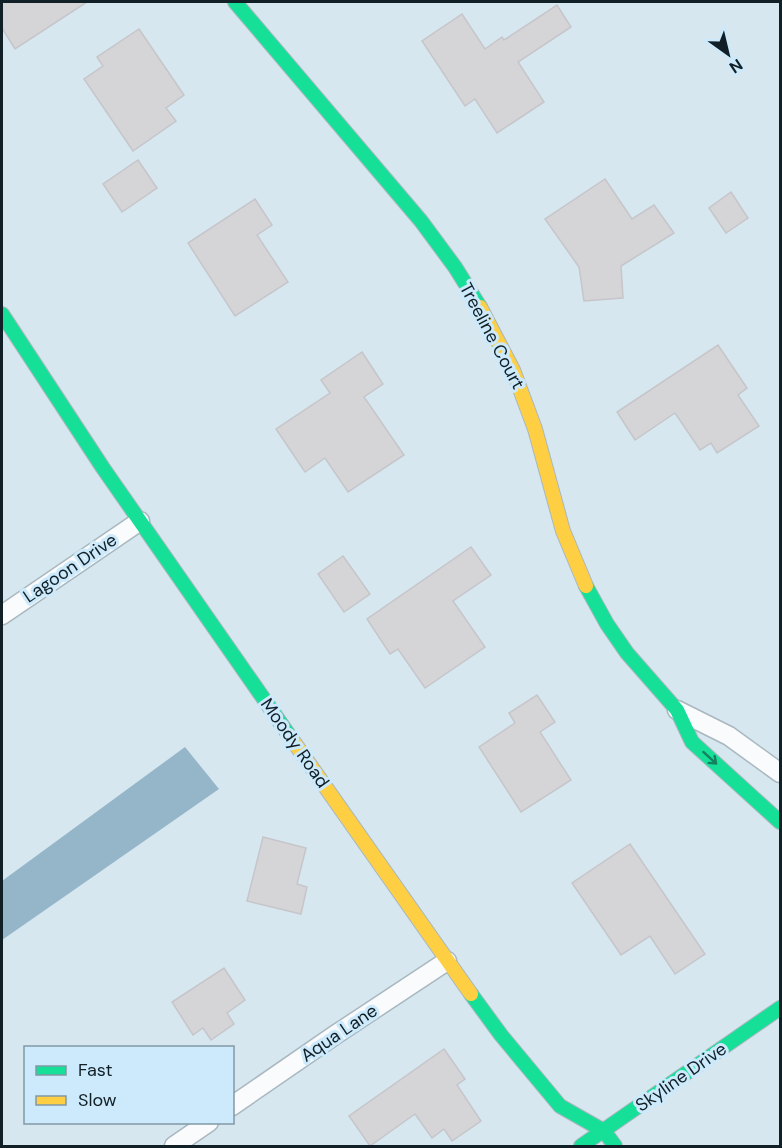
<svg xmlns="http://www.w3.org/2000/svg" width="782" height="1148" viewBox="0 0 782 1148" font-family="'DM Sans',sans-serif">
	<rect width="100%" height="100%" fill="#d6e7f0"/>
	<!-- water -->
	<path fill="#95b6c8" d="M185 747 219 789 2 940V881Z"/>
	<!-- building -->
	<g fill="#d5d4d7" stroke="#c6c6ca" stroke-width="1.5">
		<path d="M2 2H87L15 49 2 28Z"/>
		<path d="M557 5 571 27 518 62 544 102 497 133 475 99 465 106 422 41 462 14 485 49 502 37 504 40Z"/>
		<path d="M139 29 184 95 166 108 176 121 133 151 84 79 103 66 97 57Z"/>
		<path d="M138 160 157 188 122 212 103 184Z"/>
		<path d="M605 179 632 219 654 205 674 233 621 266 623 298 584 301 579 267 545 219Z"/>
		<path d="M731 192 748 218 726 233 709 208Z"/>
		<path d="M255 199 272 225 257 235 288 282 235 316 188 243Z"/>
		<path d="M718 345 747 388 738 395 759 426 717 453 711 443 700 450 675 413 635 440 617 412Z"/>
		<path d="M362 352 383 384 364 397 404 455 348 492 325 458 305 472 276 429 330 393 321 380Z"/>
		<path d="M471 547 491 575 453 601 485 647 425 688 398 649 390 654 367 619Z"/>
		<path d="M343 556 370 594 344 612 318 574Z"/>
		<path d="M537 695 555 722 540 732 571 780 521 812 479 747 515 723 509 713Z"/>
		<path d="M263 837 306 848 297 884 307 887 301 914 247 901Z"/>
		<path d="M630 844 705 954 675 974 650 936 621 955 572 883Z"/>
		<path d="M224 968 245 1000 227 1013 234 1024 211 1040 203 1028 193 1035 172 1002Z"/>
		<path d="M444 1049 465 1079 457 1085 481 1121 452 1141 444 1129 432 1138 415 1114 370 1146 349 1116Z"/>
	</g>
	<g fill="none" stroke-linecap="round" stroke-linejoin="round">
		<defs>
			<g id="street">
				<path d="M2 615 140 521"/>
				<path d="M677 710 729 736 780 773"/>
				<path d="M232 1106 335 1035 447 961"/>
				<path d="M174 1146 209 1122"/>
			</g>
			<g id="fast">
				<path d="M235 2 421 221 455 267 480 307"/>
				<path d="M2 314 103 468 291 738"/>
				<path d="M586 586 607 624 627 653 677 710 692 742 780 822"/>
				<path d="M471 994 501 1035 560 1106 604 1131 615 1146"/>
				<path d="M581 1146 780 1008"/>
			</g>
			<g id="slow">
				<path d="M480 307 513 370 535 429 563 531 586 586"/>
				<path d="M291 738 471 994"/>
			</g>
		</defs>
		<!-- street casing -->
		<use href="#street" stroke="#a9b7bf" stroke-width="21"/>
		<!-- fast casing -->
		<use href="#fast" stroke="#a9b7bf" stroke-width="16"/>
		<!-- slow casing -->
		<use href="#slow" stroke="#a9b7bf" stroke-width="16"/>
		<!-- street -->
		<use href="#street" stroke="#f9fbfd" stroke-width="18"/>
		<!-- fast -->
		<use href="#fast" stroke="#16e098" stroke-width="14"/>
		<!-- slow -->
		<use href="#slow" stroke="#ffcf43" stroke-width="14"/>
	</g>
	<!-- one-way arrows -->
	<defs><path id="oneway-shaft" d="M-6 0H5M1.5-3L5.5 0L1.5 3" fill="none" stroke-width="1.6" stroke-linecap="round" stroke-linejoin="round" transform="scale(1.5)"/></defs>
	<use stroke="#14805f" href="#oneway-shaft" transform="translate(710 758) rotate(42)"/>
	<g text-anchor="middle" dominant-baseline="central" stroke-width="6" stroke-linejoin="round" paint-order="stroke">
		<!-- street labels -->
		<g font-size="18" fill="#111f26" stroke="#cceafb">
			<text transform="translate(492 336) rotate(62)">Treeline Court</text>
			<text transform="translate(70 568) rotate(-34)">Lagoon Drive</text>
			<text transform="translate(295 743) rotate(55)">Moody Road</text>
			<text transform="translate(339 1033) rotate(-34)">Aqua Lane</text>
			<text transform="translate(681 1077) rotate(-35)">Skyline Drive</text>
		</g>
	</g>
	<!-- border -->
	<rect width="782" height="1148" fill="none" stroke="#111f26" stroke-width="6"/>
	<!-- legend -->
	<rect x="24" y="1046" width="210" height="78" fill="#cceafb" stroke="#8199a6" stroke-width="1.5"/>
	<rect x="36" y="1066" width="30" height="9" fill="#16e098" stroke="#8199a6" stroke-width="1.5"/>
	<text x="78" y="1076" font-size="18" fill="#111f26">Fast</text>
	<rect x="36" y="1096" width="30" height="9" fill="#ffcf43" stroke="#8199a6" stroke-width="1.5"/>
	<text x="78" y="1106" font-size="18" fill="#111f26">Slow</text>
	<!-- north arrow -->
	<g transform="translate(728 54) rotate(146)" stroke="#cceafb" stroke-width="4.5" paint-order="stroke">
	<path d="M0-4.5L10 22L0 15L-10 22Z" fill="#111f26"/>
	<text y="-9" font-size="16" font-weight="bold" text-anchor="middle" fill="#111f26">N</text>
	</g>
</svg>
